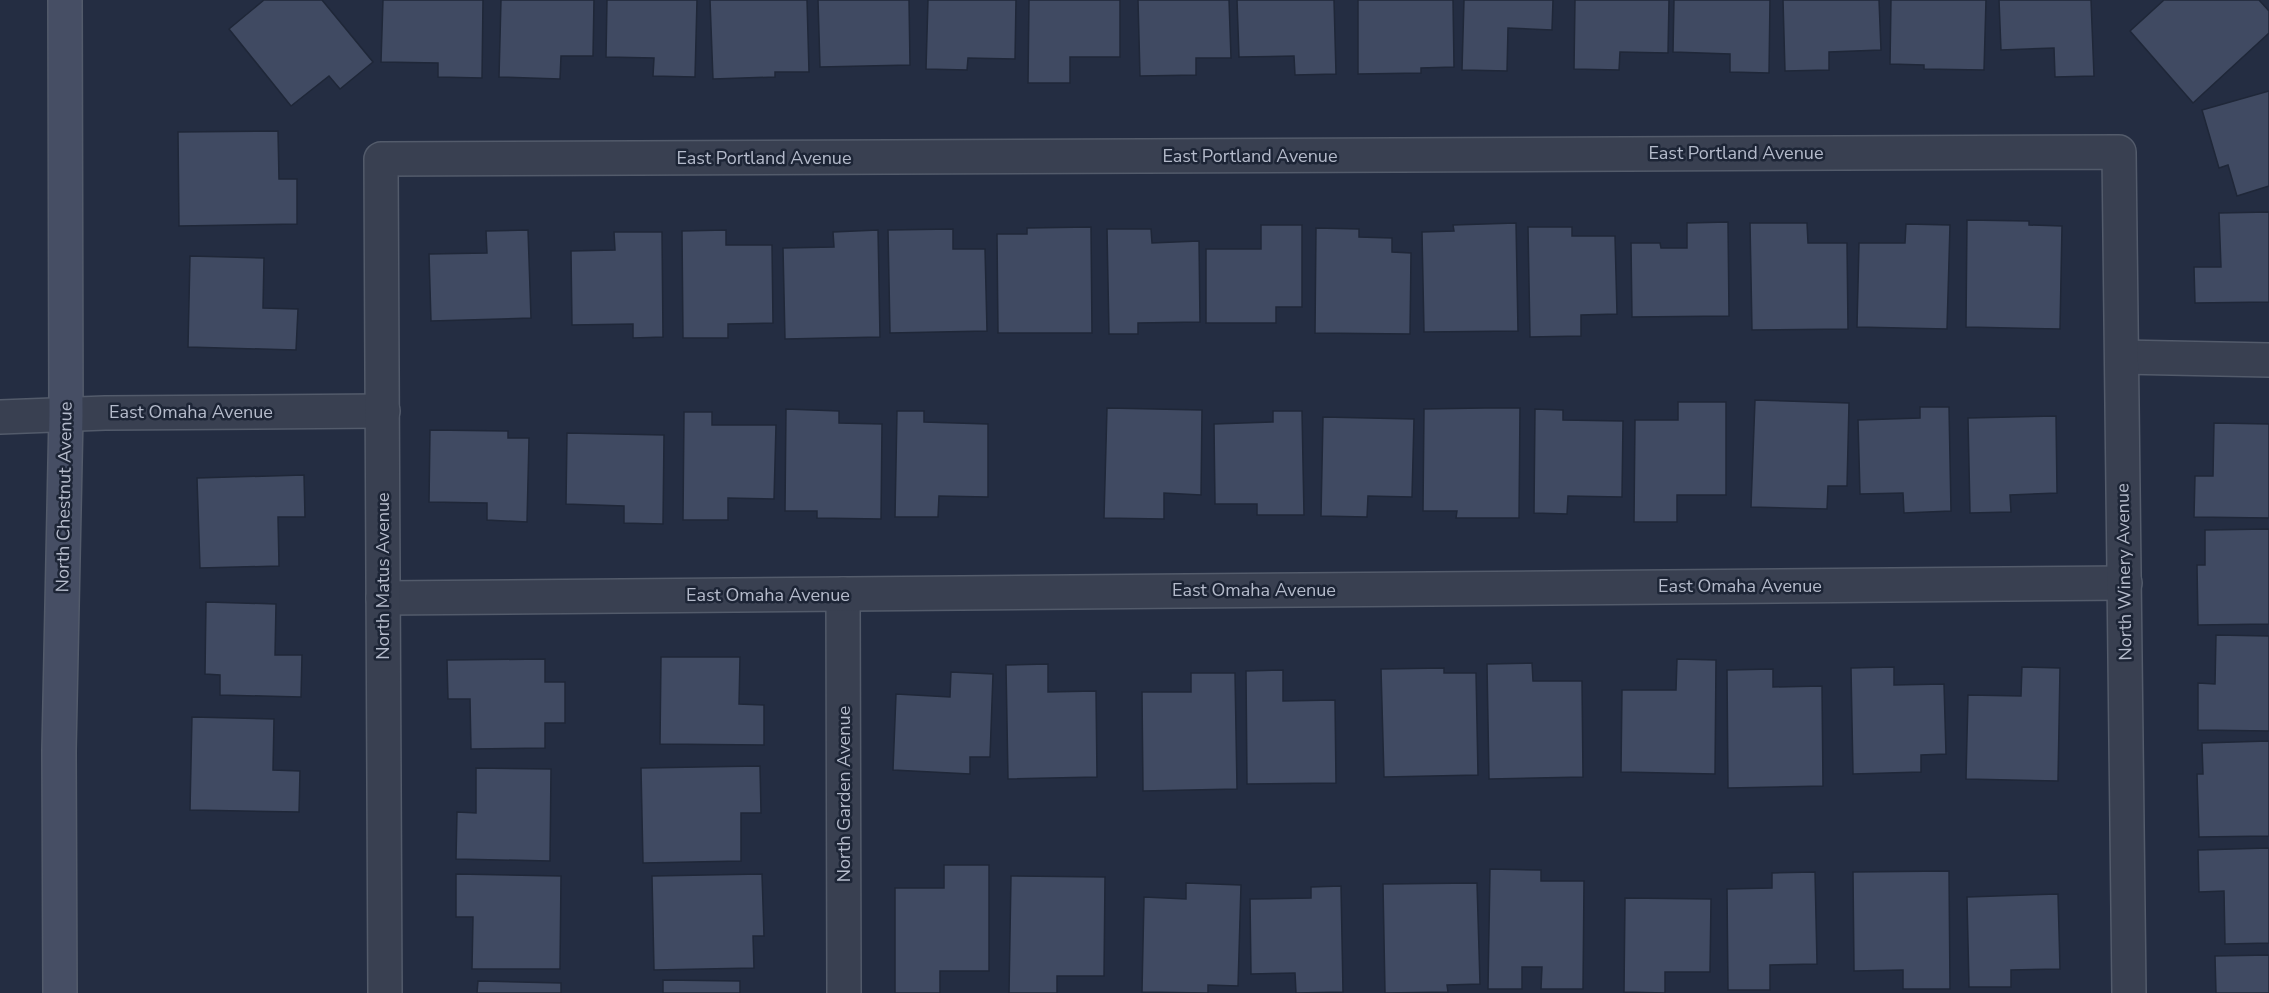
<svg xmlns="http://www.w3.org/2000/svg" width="2269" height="993" viewBox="0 0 2269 993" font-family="'Nunito Sans',sans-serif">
	<rect width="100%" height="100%" fill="#242d42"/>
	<!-- building -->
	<g fill="#404a62" stroke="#1f2738" stroke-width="1.5">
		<path d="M264 0H322L373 62 340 89 329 76 291 106 229 29Z"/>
		<path d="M383 0H483L482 78 438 77V63L381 62Z"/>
		<path d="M501 0H594L593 56H561L560 79 499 77Z"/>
		<path d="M607 0H697L695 77 653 76 654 58 606 57Z"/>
		<path d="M710 0H807L809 72H775V77L713 79Z"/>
		<path d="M818 0H909L910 65 820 67Z"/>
		<path d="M928 0H1016L1015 59 968 58 967 70 926 69Z"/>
		<path d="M1029 0H1120V57H1070V83H1028Z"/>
		<path d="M1138 0H1229L1231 58H1196V75L1140 76Z"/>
		<path d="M1237 0H1334L1336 74 1295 75 1294 56 1239 57Z"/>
		<path d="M1358 0H1453L1454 67 1421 68V73L1358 74Z"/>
		<path d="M1464 0H1553L1552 30 1508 28 1507 71 1462 70Z"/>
		<path d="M1575 0H1669L1668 53 1620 52 1619 70 1574 69Z"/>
		<path d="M1674 0H1770L1769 73 1730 72V54L1673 52Z"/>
		<path d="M1783 0H1879L1881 50 1829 52V70L1785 71Z"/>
		<path d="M1891 0H1986L1984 70 1924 69V65L1890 64Z"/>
		<path d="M1999 0H2091L2094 76 2055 77 2054 48 2001 50Z"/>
		<path d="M2164 0H2259L2269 11V33L2193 103 2130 31Z"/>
		<path d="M2269 91V186L2237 196 2228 165 2219 168 2202 110Z"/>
		<path d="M278 131 279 179H297V224L179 226 178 132Z"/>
		<path d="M2269 212V302L2195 303 2194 267H2221L2219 213Z"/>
		<path d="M1967 220 2029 221V225L2062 226 2060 329 1966 327Z"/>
		<path d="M1728 222 1729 316 1632 317 1631 243H1660L1661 248H1687V223Z"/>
		<path d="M1516 223 1518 331 1424 332 1422 232 1454 231 1453 225Z"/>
		<path d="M1750 223H1807L1808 243H1847L1848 329 1752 330Z"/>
		<path d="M1906 224 1950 225 1947 329 1857 327 1859 243H1905Z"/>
		<path d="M1261 225H1302V307H1276V323H1206V249H1261Z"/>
		<path d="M1091 227 1092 333H998L997 234H1027V228Z"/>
		<path d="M1528 227H1572V236H1615L1617 314 1581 315V336L1530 337Z"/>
		<path d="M1316 228 1359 229V237L1392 238V252L1411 253 1410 334 1315 333Z"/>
		<path d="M953 229V249H985L987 331 890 333 888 230Z"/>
		<path d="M1107 229H1151L1152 243 1199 241 1200 322 1138 323V334H1109Z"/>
		<path d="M528 230 531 318 431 321 429 254 487 253 486 231Z"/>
		<path d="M726 230V245H772L773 323 728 324V338H683L682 231Z"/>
		<path d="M878 230 880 337 785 339 783 248 834 247 833 232Z"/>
		<path d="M614 232H662L663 337 633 338V324L572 325 571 251 615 250Z"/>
		<path d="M190 256 264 258 263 308 298 309 296 350 188 347Z"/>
		<path d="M1755 400 1849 403 1847 486H1828L1827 509 1751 507Z"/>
		<path d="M1678 402H1726V495H1677V522H1634L1635 420H1678Z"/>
		<path d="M1920 407H1949L1951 511 1904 513 1903 493 1860 494 1858 420 1920 418Z"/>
		<path d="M1107 408 1202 410 1201 495 1164 493V519L1104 518Z"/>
		<path d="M1484 408H1520L1519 518H1456L1457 511H1423L1424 409Z"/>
		<path d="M786 409 839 411V423L882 424 881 519 817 518V511H785Z"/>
		<path d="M1535 409 1563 410V420L1623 421 1622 497 1568 496 1567 514 1534 513Z"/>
		<path d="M897 411H924V422L988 424V497L939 496 938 517H895Z"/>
		<path d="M1273 411H1302L1304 515H1257V504H1215L1214 424 1273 422Z"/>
		<path d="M684 412H712V425H776L774 499 728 498V520H683Z"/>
		<path d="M2056 416 2057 493 2010 495 2011 512 1970 513 1968 418Z"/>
		<path d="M1323 417 1414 419 1412 497 1368 496 1367 517 1321 516Z"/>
		<path d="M2214 423 2269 424V518L2194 517 2195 476H2213Z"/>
		<path d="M430 430 508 431V438H529L527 522 487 520V503L429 502Z"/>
		<path d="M567 433 664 435 663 524 624 523V506L566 504Z"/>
		<path d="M304 475 305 517H278L279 566 200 568 197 478Z"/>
		<path d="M2269 529V624L2198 625 2197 565H2205V530Z"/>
		<path d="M206 602 276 604 275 655H302L301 697 220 695V675L205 674Z"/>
		<path d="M2216 635 2269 636V731L2198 730V683L2215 684Z"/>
		<path d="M661 657H740L739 704 764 705V745L660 744Z"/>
		<path d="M545 659V682H565V723H545V748L471 749 470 699H448L447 660Z"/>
		<path d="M1677 659 1716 660 1715 774 1621 772 1622 690H1676Z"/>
		<path d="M1532 663 1533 681H1582L1583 777 1489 779 1487 664Z"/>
		<path d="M1048 664V692L1096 691 1097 777 1008 779 1006 665Z"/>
		<path d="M1894 667V685L1944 684 1946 754 1921 755V772L1853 774 1851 668Z"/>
		<path d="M2022 667 2060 668 2058 781 1966 779 1968 695 2021 696Z"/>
		<path d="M1444 668V673H1476L1478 775 1384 777 1381 669Z"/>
		<path d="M1773 669V687L1822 686 1823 786 1728 788 1727 670Z"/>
		<path d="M1283 670V701L1335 700 1336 783 1247 784 1246 671Z"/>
		<path d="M951 672 993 674 990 757H970V774L893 770 896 694 950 697Z"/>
		<path d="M1191 673H1235L1237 789 1143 791 1142 692H1191Z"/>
		<path d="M192 717 274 719 273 770 300 771 299 812 190 810Z"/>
		<path d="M2269 741V836L2199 837 2197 774H2203L2202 743Z"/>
		<path d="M760 766 761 813H741V861L643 863 641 768Z"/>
		<path d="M476 768 551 769 550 861 456 859 457 812 476 813Z"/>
		<path d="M2269 848V943L2225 944 2224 891 2199 892 2198 850Z"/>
		<path d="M944 865H989V971H940V993H895V888H944Z"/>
		<path d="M1490 869 1541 870V881H1584L1583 989H1541L1542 967H1522V989H1488Z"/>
		<path d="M1949 871 1950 989H1903V970L1854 971 1853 872Z"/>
		<path d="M1815 872 1817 964 1770 965V990H1728L1727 889 1772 888V873Z"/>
		<path d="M456 874 561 876 560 969H472L473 917H456Z"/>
		<path d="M762 874 764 936H753L754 968 654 970 652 876Z"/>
		<path d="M1011 876 1105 877 1104 976H1057V993H1009Z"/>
		<path d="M1186 883 1241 885 1238 986 1208 985V993L1142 992 1144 897 1186 899Z"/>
		<path d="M1477 883 1480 984 1447 985 1448 992 1385 993 1383 884Z"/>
		<path d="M1341 886 1343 992 1296 993 1295 973 1251 974 1250 899 1311 898V887Z"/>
		<path d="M2058 894 2060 969 2011 970V987H1969L1967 897Z"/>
		<path d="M1625 898 1711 899 1710 972H1665V993L1624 992Z"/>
		<path d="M2269 955V993H2216L2215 956Z"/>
		<path d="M663 980 740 981V993H663Z"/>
		<path d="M478 981 561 983V993H477Z"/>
	</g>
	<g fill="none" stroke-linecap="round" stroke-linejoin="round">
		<defs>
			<g id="street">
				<path d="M2122 357 2269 360"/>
				<path d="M0 417 105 413 383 411"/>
				<path d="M843 594 844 993"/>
				<path d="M383 598 2125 583"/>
				<path d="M385 993 381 159 2119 152 2129 993"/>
			</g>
			<path id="secondary" d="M60 993 59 750 66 415 65 0"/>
		</defs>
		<!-- street casing -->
		<use href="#street" stroke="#535b6b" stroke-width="36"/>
		<!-- secondary casing -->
		<use href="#secondary" stroke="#535b6b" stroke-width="36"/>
		<!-- street -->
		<use href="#street" stroke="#394051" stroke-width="33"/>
		<!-- secondary -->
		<use href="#secondary" stroke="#464e64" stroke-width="33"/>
	</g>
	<g text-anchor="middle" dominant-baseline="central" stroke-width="5" stroke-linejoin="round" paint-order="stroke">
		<!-- street labels -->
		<g font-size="18" fill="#b5bbcb" stroke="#1d2536">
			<text x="1736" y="153">East Portland Avenue</text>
			<text x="1250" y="156">East Portland Avenue</text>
			<text x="764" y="158">East Portland Avenue</text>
			<text x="191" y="412">East Omaha Avenue</text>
			<text transform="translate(64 497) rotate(-89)">North Chestnut Avenue</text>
			<text transform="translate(2124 572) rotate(-91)">North Winery Avenue</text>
			<text transform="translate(383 576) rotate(-90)">North Matus Avenue</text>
			<text x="1740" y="586">East Omaha Avenue</text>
			<text x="1254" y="590">East Omaha Avenue</text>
			<text x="768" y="595">East Omaha Avenue</text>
			<text transform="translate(844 794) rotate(-90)">North Garden Avenue</text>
		</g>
	</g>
</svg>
